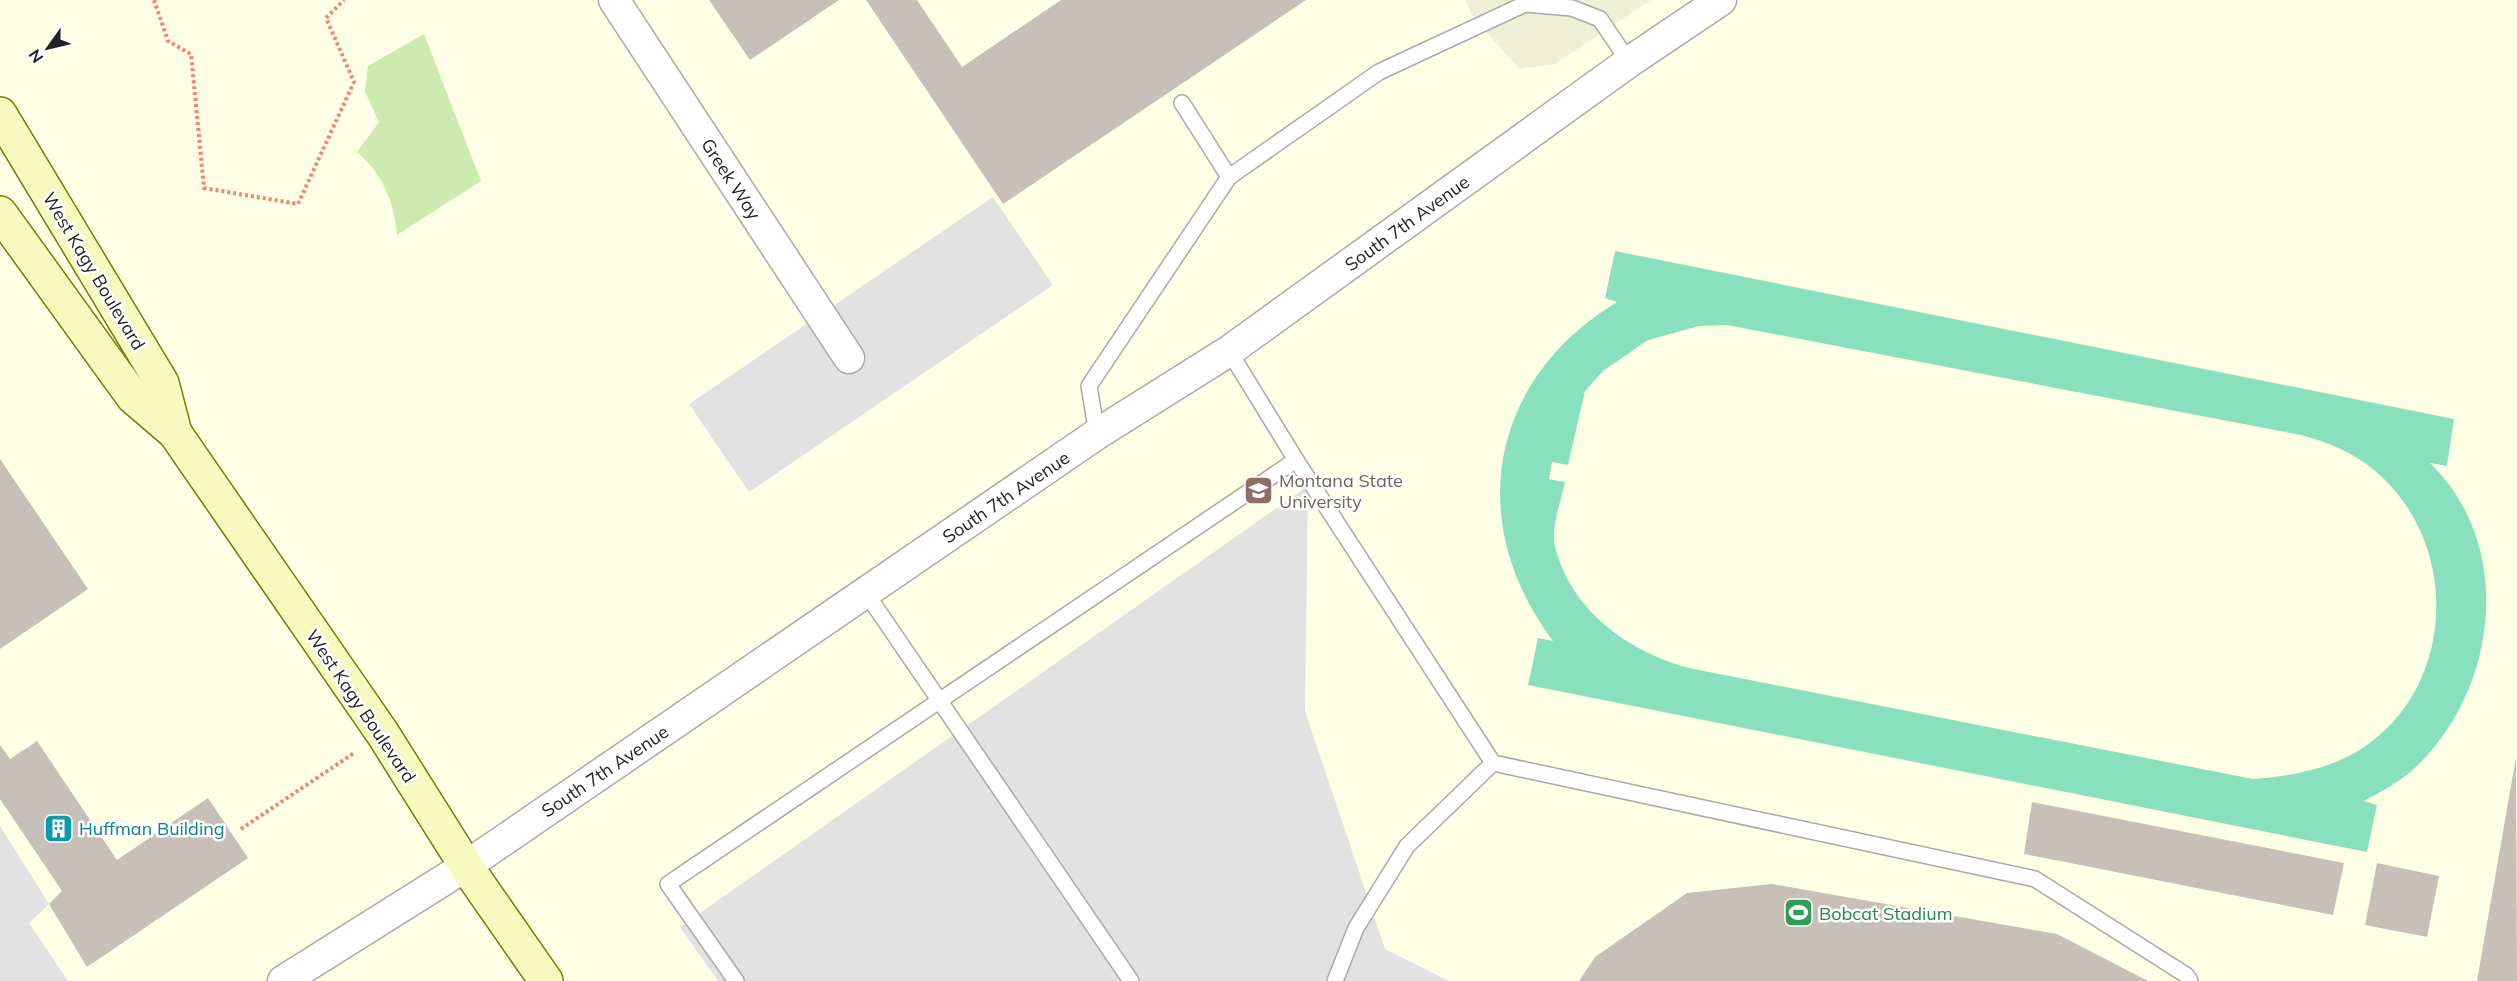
<svg xmlns="http://www.w3.org/2000/svg" width="2517" height="981" viewBox="0 0 2517 981" font-family="Mulish,sans-serif">
	<rect width="100%" height="100%" fill="#f2efe9"/>
	<!-- education -->
	<rect fill="#ffffe5" x="0" y="0" width="2517" height="981"/>
	<!-- farmland -->
	<path fill="#eef0d5" d="M1465 0H1651L1555 64 1519 69 1473 17Z"/>
	<!-- grass -->
	<path fill="#cdebb0" d="M424 34 481 181 397 235C395 203 382 173 357 152L379 122 365 92 368 66Z"/>
	<!-- pitch -->
	<path fill="#88e0be" fill-rule="evenodd" d="M1615 251 2454 419 2447 466 2430 463C2515 545 2498 688 2417 766 2401 781 2383 791 2364 801L2377 805 2367 852 1528 685 1538 638 1553 641C1463 521 1490 379 1617 302L1605 298ZM1727 325 2301 435C2328 442 2352 452 2374 470 2462 543 2457 690 2358 751 2325 770 2291 776 2253 779L1689 668C1629 652 1570 610 1555 546 1551 527 1561 501 1565 482L1549 479 1552 462 1568 465 1585 391 1603 371 1648 340 1699 326Z"/>
	<!-- parking -->
	<g fill="#e2e2e2">
		<path d="M993 197 1053 285 749 492 689 404Z"/>
		<path d="M1308 486 1305 711 1385 949 1449 981H718L680 927Z"/>
		<path d="M0 826 49 904 29 923 68 981H0Z"/>
	</g>
	<!-- building -->
	<g fill="#c7bfb8">
		<path d="M709 0H839L750 60Z"/>
		<path d="M866 0H917L962 67 1061 0H1306L1003 204Z"/>
		<path d="M0 459 88 589 0 649Z"/>
		<path d="M37 741 117 860 208 798 248 858 87 967 49 904 62 891 0 799V745L10 759Z"/>
		<path d="M2516 757 2517 981H2477Z"/>
		<path d="M2032 802 2344 863 2333 915 2024 854Z"/>
		<path d="M2377 863 2439 876 2427 937 2365 925Z"/>
		<path d="M1772 884 2057 934 2148 981H1579L1595 957 1687 893Z"/>
	</g>
	<g fill="none" stroke-linecap="round" stroke-linejoin="round">
		<defs>
			<g id="service">
				<path d="M1229 177 1379 72 1525 4 1572 8 1600 19 1629 62"/>
				<path d="M1229 351 1296 460 1493 763 1407 846 1356 928 1335 981"/>
				<path d="M1097 434 1089 386 1229 177 1182 103"/>
				<path d="M866 593 1131 981"/>
				<path d="M1493 763 2035 879 2186 975 2190 981"/>
				<path d="M736 981 668 884 1296 460"/>
			</g>
			<g id="minor">
				<path d="M614 0 849 358"/>
				<path d="M283 981 466 866 1097 434 1229 351 1629 62 1721 0"/>
			</g>
			<g id="secondary">
				<path d="M0 114 162 383 175 433"/>
				<path d="M0 213 133 397 175 433 383 734 466 866 546 981"/>
			</g>
		</defs>
		<!-- service casing -->
		<use href="#service" stroke="#a9a9a9" stroke-width="18"/>
		<!-- minor casing -->
		<use href="#minor" stroke="#a9a9a9" stroke-width="33"/>
		<!-- secondary casing -->
		<use href="#secondary" stroke="#707d05" stroke-width="36"/>
		<!-- path -->
		<g stroke="#fa8072" stroke-width="4" stroke-dasharray="3 3" stroke-linecap="butt">
			<path d="M154 0 168 41 191 54 204 188 298 204 354 82 326 18 344 0"/>
			<path d="M241 829 354 753"/>
		</g>
		<!-- service -->
		<use href="#service" stroke="#fff" stroke-width="15"/>
		<!-- minor -->
		<use href="#minor" stroke="#fff" stroke-width="30"/>
		<!-- secondary -->
		<use href="#secondary" stroke="#f7fabf" stroke-width="33"/>
	</g>
	<!-- icons -->
	<defs>
		<symbol id="university-square" viewBox="-11 -11 22 22"><rect x="-9" y="-9" width="18" height="18" rx="4" fill="#8d6e63" stroke="#fff"/><path d="M0-5L7-2L0 1L-7-2ZM-4 1L0 2.5L4 1V4Q0 6-4 4Z" fill="#fff"/></symbol>
		<symbol id="building-square" viewBox="-11 -11 22 22"><rect x="-9" y="-9" width="18" height="18" rx="4" fill="#0f9aa8" stroke="#fff"/><path d="M-4-6H4V6H1V3H-1V6H-4ZM-2.5-4.3h1.7v1.8h-1.7ZM.8-4.3h1.7v1.8H.8ZM-2.5-1h1.7V.8h-1.7ZM.8-1h1.7V.8H.8Z" fill="#fff"/></symbol>
		<symbol id="stadium-square" viewBox="-11 -11 22 22"><rect x="-9" y="-9" width="18" height="18" rx="4" fill="#2e9e5b" stroke="#fff"/><path d="M0-5a6.5 5 0 1 0 0 10a6.5 5 0 1 0 0-10ZM-3.5-1.8h7v3.6h-7Z" fill="#fff"/></symbol>
	</defs>
	<g fill-rule="evenodd">
		<use href="#university-square" x="1242" y="474" width="33" height="33"/>
		<use href="#building-square" x="42" y="812" width="33" height="33"/>
		<use href="#stadium-square" x="1782" y="896" width="33" height="33"/>
	</g>
	<g text-anchor="middle" dominant-baseline="central" stroke-width="5" stroke-linejoin="round" paint-order="stroke">
		<!-- street labels -->
		<g font-size="18" fill="#222" stroke="#fff">
			<text transform="translate(731 179) rotate(57)">Greek Way</text>
			<text transform="translate(1407 223) rotate(-36)">South 7th Avenue</text>
			<text transform="translate(94 271) rotate(59)">West Kagy Boulevard</text>
			<text transform="translate(1006 497) rotate(-34)">South 7th Avenue</text>
			<text transform="translate(361 706) rotate(56)">West Kagy Boulevard</text>
			<text transform="translate(605 771) rotate(-34)">South 7th Avenue</text>
		</g>
		<!-- education labels -->
		<g font-size="18" fill="#785e54" stroke="#fff" text-anchor="start">
			<text x="1279" y="480">Montana State<tspan x="1279" dy="21">University</tspan></text>
		</g>
		<!-- culture labels -->
		<g font-size="18" fill="#0d838f" stroke="#fff" text-anchor="start">
			<text x="79" y="828">Huffman Building</text>
		</g>
		<!-- leisure labels -->
		<g font-size="18" fill="#27864d" stroke="#fff" text-anchor="start">
			<text x="1819" y="913">Bobcat Stadium</text>
		</g>
	</g>
	<!-- north arrow -->
	<g transform="translate(48 48) rotate(236)" stroke="#ffffff" stroke-width="4.5" paint-order="stroke">
	<path d="M0-4.5L10 22L0 15L-10 22Z" fill="#222222"/>
	<text y="-9" font-size="16" font-weight="bold" text-anchor="middle" fill="#222222">N</text>
	</g>
</svg>
